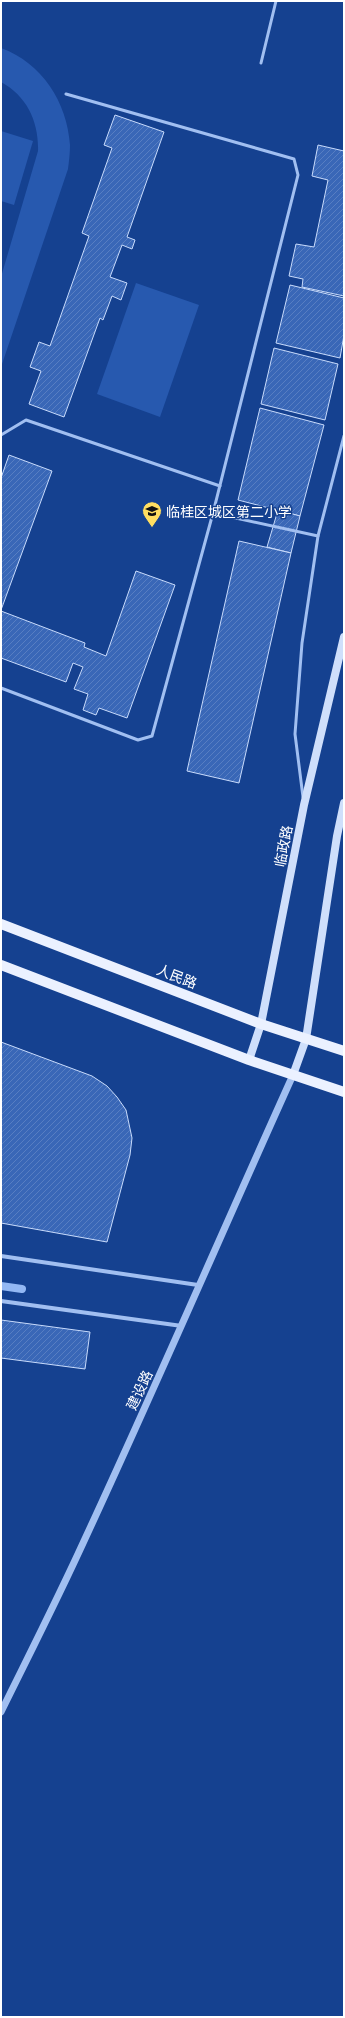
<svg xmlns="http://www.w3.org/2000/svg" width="345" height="2018" viewBox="0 0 345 2018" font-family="Inter,'Noto Sans SC',sans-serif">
	<defs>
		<pattern id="building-hatch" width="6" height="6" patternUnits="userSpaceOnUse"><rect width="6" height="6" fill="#3967b7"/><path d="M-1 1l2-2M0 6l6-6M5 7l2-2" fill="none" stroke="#577ec2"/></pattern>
	</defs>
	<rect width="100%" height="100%" fill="#154190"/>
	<!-- pitch -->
	<g fill="#2759af">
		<path d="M1 48C42 63 67 102 70 145 70 153 69 161 68 169L1 367V277L38 151C39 122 27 96 1 82Z"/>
		<path d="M1 131 33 141 14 205 1 201Z"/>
		<path d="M136 283 199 305 160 417 97 394Z"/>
	</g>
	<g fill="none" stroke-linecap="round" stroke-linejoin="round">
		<!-- stream -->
		<path stroke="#93b8f4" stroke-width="8" d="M1 1286 22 1289"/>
	</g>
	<!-- building -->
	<g fill="url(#building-hatch)" stroke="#c8dbfc">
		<path d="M115 115 164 132 127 237 135 240 132 249 122 245 110 277 127 283 121 300 112 296 103 320 100 318 64 417 29 404 41 371 30 367 39 342 50 346 89 236 82 233 112 148 104 145Z"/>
		<path d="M318 145 344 151V296L302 287 303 279 289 276 296 244 314 247 328 180 312 176Z"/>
		<path d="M290 285 344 298V335L340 358 276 343Z"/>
		<path d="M274 348 338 364 325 420 261 404Z"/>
		<path d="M260 408 324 425 300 516 238 500Z"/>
		<path d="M9 455 52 471 1 610V478Z"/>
		<path d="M278 510 300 516 291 553 267 547Z"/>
		<path d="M239 541 291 553 239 783 187 771Z"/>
		<path d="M136 571 175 585 127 718 99 708 96 715 83 710 88 694 74 689 83 667 73 663 66 682 1 658V611L85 643 84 647 106 656Z"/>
		<path d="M1 1042 92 1076 107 1086 117 1097 126 1110 132 1138 130 1155 107 1242 1 1223Z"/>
		<path d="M1 1320 90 1332 85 1369 1 1358Z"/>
	</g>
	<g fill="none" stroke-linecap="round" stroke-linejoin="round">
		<!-- service -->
		<g stroke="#a1bff1" stroke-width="3">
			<path d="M261 63 276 1"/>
			<path d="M66 94 294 159 298 175 213 513 318 536"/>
			<path d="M1 435 26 420 220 486"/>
			<path d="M1 688 138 740 152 736 213 513"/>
			<path d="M303 797 295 734 302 643 318 536 344 436"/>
		</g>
		<!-- minor -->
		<g stroke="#a1bff1" stroke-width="4">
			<path d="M1 1256 198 1285"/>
			<path d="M1 1301 182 1326"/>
		</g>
		<!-- tertiary -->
		<path stroke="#a1bff1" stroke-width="7" d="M1 1712C29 1655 58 1598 84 1541 156 1386 223 1230 293 1075"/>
		<!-- secondary -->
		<g stroke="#cfdffb" stroke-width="8">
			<path d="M249 1060 261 1024 304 805 344 637"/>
			<path d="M293 1075 306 1039 337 836 344 803"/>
		</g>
		<!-- primary -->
		<g stroke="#ebf1ff" stroke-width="10">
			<path d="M1 924 261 1024 344 1051"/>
			<path d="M1 965 249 1060 344 1092"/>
		</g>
	</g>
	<!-- icons -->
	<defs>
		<symbol id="school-pin" viewBox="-11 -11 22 30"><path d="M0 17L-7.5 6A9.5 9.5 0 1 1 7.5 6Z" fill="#ffde61" stroke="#154190"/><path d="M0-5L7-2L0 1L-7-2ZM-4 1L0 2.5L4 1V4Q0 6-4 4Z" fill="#111"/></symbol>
	</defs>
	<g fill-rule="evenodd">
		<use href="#school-pin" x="141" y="500" width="22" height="30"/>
	</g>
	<g text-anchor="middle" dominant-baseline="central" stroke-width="3" stroke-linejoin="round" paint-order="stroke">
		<!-- poi labels -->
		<g font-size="14" fill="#fff" stroke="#154190" text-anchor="start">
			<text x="166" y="511">临桂区城区第二小学</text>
		</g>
		<!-- street labels -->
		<g font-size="14" fill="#fff" stroke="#154190">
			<text transform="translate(283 846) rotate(-79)">临政路</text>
			<text transform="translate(177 976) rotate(21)">人民路</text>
			<text transform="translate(139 1390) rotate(-65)">建设路</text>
		</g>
	</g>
	<!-- border -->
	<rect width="345" height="2018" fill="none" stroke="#ffffff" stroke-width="4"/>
</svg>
